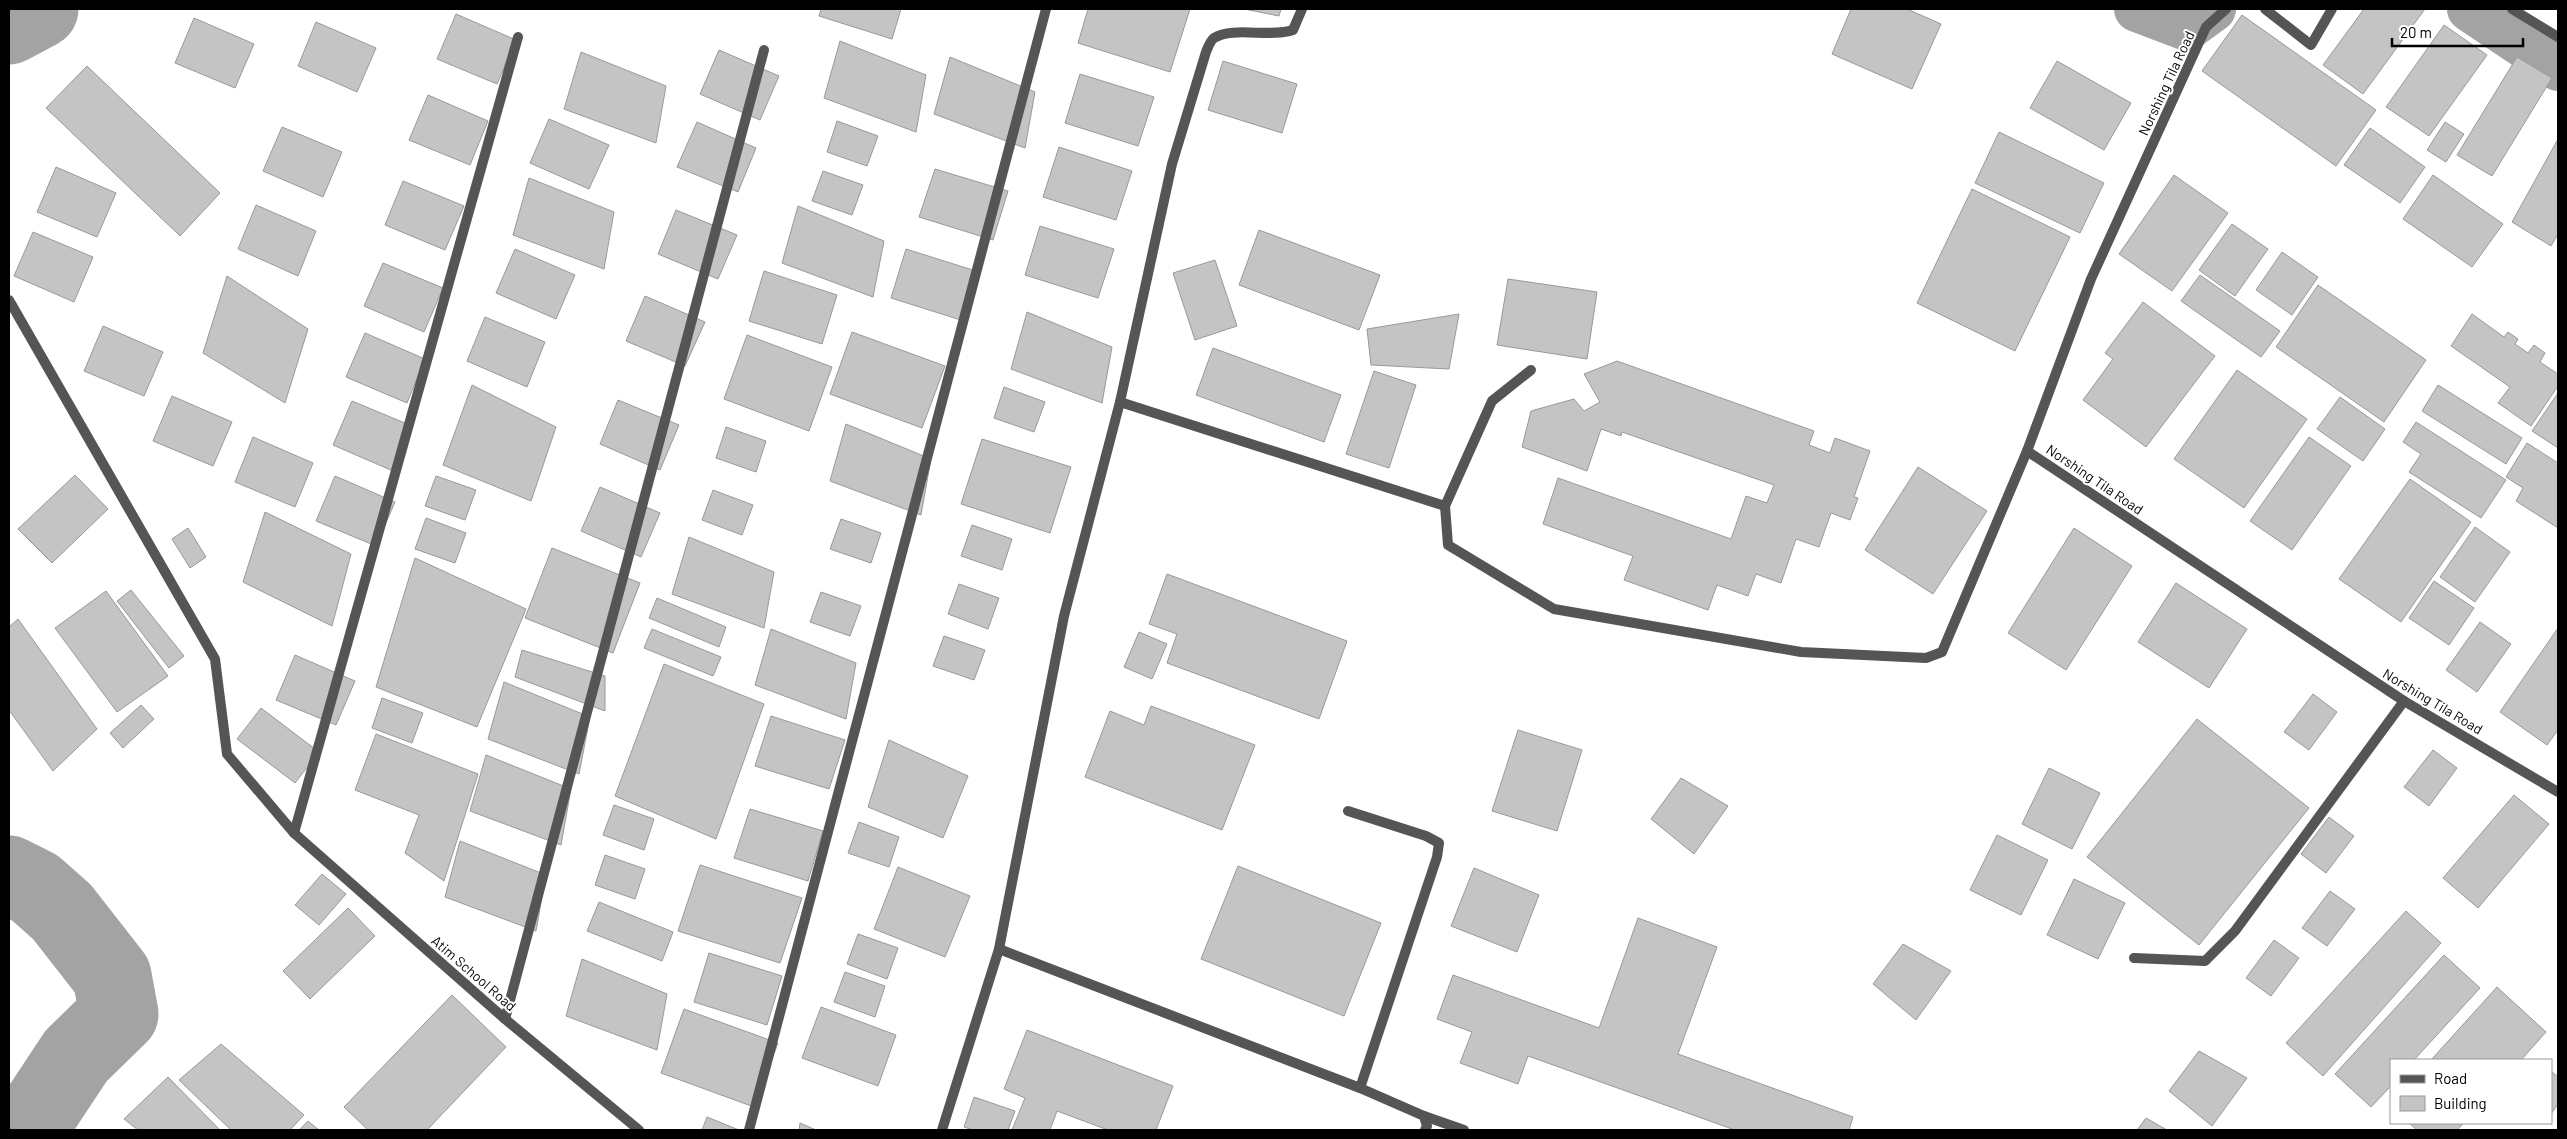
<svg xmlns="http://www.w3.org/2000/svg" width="2567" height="1139" viewBox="0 0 2567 1139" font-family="Barlow,sans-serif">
	<rect width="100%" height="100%" fill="#fff"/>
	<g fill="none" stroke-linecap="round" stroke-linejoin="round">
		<!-- canal -->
		<g stroke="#a3a3a3" stroke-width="46">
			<path d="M2137 9 2187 28 2213 9"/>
			<path d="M2470 9 2558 68"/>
		</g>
		<!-- river -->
		<g stroke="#a3a3a3" stroke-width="79">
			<path d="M9 25 39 9"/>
			<path d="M9 875 35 888 62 912 112 976 119 1014 76 1056 27 1130"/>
		</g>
	</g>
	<!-- building -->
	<g fill="#c4c4c4" stroke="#999">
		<path d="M821 9H901L892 39 819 16Z"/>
		<path d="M1088 9H1190L1170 72 1078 43Z"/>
		<path d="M1244 9H1281L1279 16Z"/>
		<path d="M1851 9H1907L1941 24 1912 89 1832 54Z"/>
		<path d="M2364 9H2425L2363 94 2323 65Z"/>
		<path d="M456 14 516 40 497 84 437 59Z"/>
		<path d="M2242 15 2376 110 2336 166 2202 71Z"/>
		<path d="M194 18 254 44 235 88 175 63Z"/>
		<path d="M316 22 376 48 357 92 298 66Z"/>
		<path d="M2444 25 2487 55 2429 136 2386 107Z"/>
		<path d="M840 41 926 75 916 132 824 98Z"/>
		<path d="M719 50 779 76 760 120 700 94Z"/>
		<path d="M581 52 666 86 656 143 564 109Z"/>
		<path d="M950 57 1035 92 1025 148 934 114Z"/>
		<path d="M2517 57 2552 78 2492 176 2457 155Z"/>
		<path d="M1223 61 1297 84 1282 133 1208 110Z"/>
		<path d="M2057 61 2131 103 2104 150 2030 108Z"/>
		<path d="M87 66 220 193 180 236 46 108Z"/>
		<path d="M1080 74 1154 97 1138 146 1065 123Z"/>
		<path d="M428 95 488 121 470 165 409 140Z"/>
		<path d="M549 119 609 145 589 189 530 163Z"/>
		<path d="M837 121 878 136 867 166 827 152Z"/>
		<path d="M697 122 756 148 738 192 677 167Z"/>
		<path d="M2445 122 2464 134 2446 162 2427 150Z"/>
		<path d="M282 127 342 152 323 197 263 171Z"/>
		<path d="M2370 128 2425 167 2400 203 2344 165Z"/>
		<path d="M1999 132 2104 183 2080 233 1975 183Z"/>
		<path d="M2558 139V234L2551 246 2512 222Z"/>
		<path d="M1059 147 1132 171 1116 220 1043 197Z"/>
		<path d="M56 167 116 193 97 237 37 212Z"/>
		<path d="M935 169 1008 191 993 240 919 217Z"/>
		<path d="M823 171 863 185 852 215 812 201Z"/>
		<path d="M2174 175 2228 213 2172 291 2119 254Z"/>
		<path d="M2433 175 2503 224 2472 267 2403 219Z"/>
		<path d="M529 178 614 212 604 269 513 235Z"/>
		<path d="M403 181 464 206 445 250 385 225Z"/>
		<path d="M1972 189 2070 237 2015 351 1917 303Z"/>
		<path d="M256 205 316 231 298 276 238 249Z"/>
		<path d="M798 206 884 241 873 297 782 263Z"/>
		<path d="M676 210 737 235 718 279 658 254Z"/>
		<path d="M2232 224 2268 249 2235 296 2199 270Z"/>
		<path d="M1040 226 1114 249 1098 298 1025 275Z"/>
		<path d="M1259 230 1380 275 1359 330 1239 285Z"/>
		<path d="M33 232 93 257 74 302 14 276Z"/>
		<path d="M515 249 575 275 556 319 496 293Z"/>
		<path d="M906 249 979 272 964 321 891 298Z"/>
		<path d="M2282 252 2318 277 2292 315 2256 290Z"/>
		<path d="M1215 260 1237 326 1195 340 1173 273Z"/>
		<path d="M383 263 443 288 424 332 364 306Z"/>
		<path d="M764 271 837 295 822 344 749 321Z"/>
		<path d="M2200 275 2280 331 2261 357 2181 301Z"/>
		<path d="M227 276 308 329 285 403 203 353Z"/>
		<path d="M1508 279 1597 292 1587 359 1497 345Z"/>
		<path d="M2318 285 2426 360 2384 422 2276 347Z"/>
		<path d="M645 296 705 322 685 366 626 341Z"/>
		<path d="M2143 302 2215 356 2146 447 2083 400 2113 359 2105 353Z"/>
		<path d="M1027 312 1112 347 1102 403 1011 369Z"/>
		<path d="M1459 314 1449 369 1371 365 1367 329Z"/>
		<path d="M2472 314 2504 337 2508 332 2518 339 2515 344 2528 353 2534 345 2545 353 2540 362 2558 374V386L2531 426 2498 403 2510 387 2451 346Z"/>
		<path d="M485 317 545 342 527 387 467 361Z"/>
		<path d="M103 326 163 352 144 396 84 371Z"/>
		<path d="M852 332 945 366 922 428 830 394Z"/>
		<path d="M365 333 425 359 407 403 346 377Z"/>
		<path d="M747 335 832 367 809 431 724 399Z"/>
		<path d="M1213 348 1341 395 1324 442 1196 395Z"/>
		<path d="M1617 361 1814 431 1809 445 1830 453 1835 438 1870 451 1854 497 1858 498 1850 520 1831 513 1819 547 1796 539 1781 583 1756 574 1748 596 1717 585 1708 610 1624 580 1633 556 1543 524 1558 478 1731 539 1746 496 1767 503 1774 485 1622 432 1621 436 1601 429 1587 471 1522 447 1531 411 1574 399 1584 411 1600 402 1584 374Z"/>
		<path d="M2237 370 2307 419 2244 508 2174 459Z"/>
		<path d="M1374 371 1416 385 1389 468 1346 454Z"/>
		<path d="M472 385 556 427 531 501 443 465Z"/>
		<path d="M2438 385 2522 438 2506 464 2422 411Z"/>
		<path d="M1004 387 1045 402 1034 432 994 418Z"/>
		<path d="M2558 393V448L2532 431Z"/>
		<path d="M172 396 232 422 213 466 153 441Z"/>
		<path d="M2340 397 2385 429 2363 461 2317 429Z"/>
		<path d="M618 400 679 425 660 470 600 444Z"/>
		<path d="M352 401 412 426 393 471 333 445Z"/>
		<path d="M2416 422 2506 480 2481 518 2409 472 2421 454 2403 442Z"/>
		<path d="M846 424 931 459 921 515 830 481Z"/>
		<path d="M726 427 766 441 756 472 716 458Z"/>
		<path d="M253 437 313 463 295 507 235 482Z"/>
		<path d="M2309 437 2351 466 2292 550 2250 521Z"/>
		<path d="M982 439 1071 467 1050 533 961 504Z"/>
		<path d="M2527 443 2558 463V528L2516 501 2523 488 2506 477Z"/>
		<path d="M1918 467 1987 511 1933 594 1865 550Z"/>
		<path d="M75 475 108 509 52 563 18 529Z"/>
		<path d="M335 476 395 502 376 546 316 521Z"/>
		<path d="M436 476 476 490 465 520 425 506Z"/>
		<path d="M2410 479 2471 522 2401 622 2339 579Z"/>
		<path d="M600 487 660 513 641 557 581 531Z"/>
		<path d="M713 490 753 505 742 535 702 520Z"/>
		<path d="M265 512 351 554 332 626 243 582Z"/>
		<path d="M426 518 466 533 455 563 415 549Z"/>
		<path d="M841 519 881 533 871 563 830 549Z"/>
		<path d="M972 525 1012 539 1002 570 961 556Z"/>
		<path d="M2475 527 2510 552 2475 602 2440 577Z"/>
		<path d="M188 528 206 557 190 568 172 539Z"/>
		<path d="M2074 528 2132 566 2066 670 2008 633Z"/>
		<path d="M689 537 774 572 764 628 672 594Z"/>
		<path d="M552 548 640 583 613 653 525 618Z"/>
		<path d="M415 558 526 609 477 727 376 687Z"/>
		<path d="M1167 574 1347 641 1319 719 1167 663 1177 634 1149 624Z"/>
		<path d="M2434 581 2474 608 2449 645 2409 618Z"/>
		<path d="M2176 583 2247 629 2209 688 2138 642Z"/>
		<path d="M959 584 999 598 988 629 948 614Z"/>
		<path d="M131 590 184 656 169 668 117 601Z"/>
		<path d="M106 591 168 676 117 712 55 628Z"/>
		<path d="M821 592 861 606 850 636 810 622Z"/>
		<path d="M657 598 726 627 719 647 649 618Z"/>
		<path d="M18 619 97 729 53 771 9 710V627Z"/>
		<path d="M2480 622 2511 644 2477 692 2446 670Z"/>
		<path d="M2558 628V730L2547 745 2500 712Z"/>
		<path d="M652 629 721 657 713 676 644 648Z"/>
		<path d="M771 629 856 663 846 719 755 685Z"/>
		<path d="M1139 632 1167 644 1152 679 1124 667Z"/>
		<path d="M944 636 985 650 974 680 933 666Z"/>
		<path d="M522 650 605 676V711L515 677Z"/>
		<path d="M295 655 355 681 336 725 276 700Z"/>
		<path d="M664 664 764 704 716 839 615 796Z"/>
		<path d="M504 682 590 717 579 774 488 739Z"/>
		<path d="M2313 694 2337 712 2309 750 2284 732Z"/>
		<path d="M382 698 423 713 412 743 372 728Z"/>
		<path d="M141 705 154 719 123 748 110 733Z"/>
		<path d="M1151 706 1255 745 1222 830 1085 777 1110 711 1144 725Z"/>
		<path d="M261 708 319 752 295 783 237 739Z"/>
		<path d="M771 716 845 740 829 789 755 766Z"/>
		<path d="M2197 719 2309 808 2199 945 2087 857Z"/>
		<path d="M1518 730 1582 750 1557 831 1492 811Z"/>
		<path d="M376 734 478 774 444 881 405 853 419 815 355 790Z"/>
		<path d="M889 740 968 776 943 838 868 807Z"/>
		<path d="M2433 750 2457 768 2429 806 2404 787Z"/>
		<path d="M486 755 571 789 561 845 470 811Z"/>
		<path d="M2049 768 2100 793 2072 849 2022 824Z"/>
		<path d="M1681 778 1728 806 1694 854 1651 819Z"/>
		<path d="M2514 795 2549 824 2478 908 2443 878Z"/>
		<path d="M614 805 654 819 644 850 603 835Z"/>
		<path d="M750 809 823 831 808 881 734 858Z"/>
		<path d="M2329 817 2354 836 2326 873 2301 854Z"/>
		<path d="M859 822 899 837 889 867 848 853Z"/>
		<path d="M1997 835 2048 860 2021 915 1970 890Z"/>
		<path d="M460 841 546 875 536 931 445 897Z"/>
		<path d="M605 855 645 869 635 899 595 885Z"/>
		<path d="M700 865 802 898 780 963 678 931Z"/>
		<path d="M1238 866 1381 923 1344 1016 1201 959Z"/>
		<path d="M898 867 970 896 945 957 874 929Z"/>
		<path d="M1474 868 1539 895 1517 952 1451 926Z"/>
		<path d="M322 874 346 894 319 925 295 905Z"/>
		<path d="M2074 879 2125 903 2098 959 2047 935Z"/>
		<path d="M2330 891 2355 909 2327 946 2302 928Z"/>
		<path d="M599 902 673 932 662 961 587 931Z"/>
		<path d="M348 908 375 936 310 999 283 971Z"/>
		<path d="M2406 911 2441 943 2323 1076 2286 1043Z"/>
		<path d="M1638 918 1717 947 1678 1054 1853 1117 1849 1130H1735L1528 1056 1518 1084 1460 1063 1472 1032 1437 1019 1453 975 1599 1028Z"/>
		<path d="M858 934 898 948 887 979 847 964Z"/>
		<path d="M2274 940 2299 958 2271 996 2246 978Z"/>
		<path d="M1903 944 1951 971 1916 1020 1873 984Z"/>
		<path d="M709 953 782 976 767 1025 694 1002Z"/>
		<path d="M2444 955 2480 988 2414 1060H2391V1086L2371 1107 2335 1074Z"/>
		<path d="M582 959 667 994 657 1050 566 1016Z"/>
		<path d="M845 972 885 986 875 1017 834 1002Z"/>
		<path d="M2497 987 2546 1032 2521 1060H2431Z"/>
		<path d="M452 995 506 1047 427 1130H368L344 1107Z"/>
		<path d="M821 1007 896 1035 878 1086 802 1058Z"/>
		<path d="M684 1009 778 1043 754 1107 661 1073Z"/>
		<path d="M1027 1030 1173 1086 1156 1130H1108L1057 1111 1050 1130H1012L1025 1098 1004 1089Z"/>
		<path d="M221 1044 304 1115 290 1130H231L179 1080Z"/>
		<path d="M2199 1051 2247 1078 2212 1126 2169 1091Z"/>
		<path d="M2551 1071 2558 1077V1104L2551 1114Z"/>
		<path d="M168 1077 220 1130H138L124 1119Z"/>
		<path d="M974 1097 1015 1111 1008 1130H973L964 1127Z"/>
		<path d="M707 1117 739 1130H702Z"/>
		<path d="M2146 1118 2167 1130H2137Z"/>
		<path d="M308 1121 319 1130H299Z"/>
		<path d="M800 1123 816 1130H799Z"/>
		<path d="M2409 1123H2464L2457 1130H2417Z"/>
	</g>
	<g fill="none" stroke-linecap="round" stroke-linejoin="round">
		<!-- street -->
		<g stroke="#555" stroke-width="10">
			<path d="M2226 9 2206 27 2091 279 2027 451 2404 701 2558 792"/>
			<path d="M2265 9 2311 45 2332 9"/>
			<path d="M2512 9 2558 37"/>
			<path d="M9 300 215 659 227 754 294 833 505 1019 639 1130"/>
			<path d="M1120 402 1445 506 1492 401 1531 370"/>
			<path d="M1445 506 1448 545 1554 609 1801 652 1926 658 1942 652 2027 451"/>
			<path d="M1348 811 1426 836 1439 843 1437 857 1360 1088"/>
			<path d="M294 833 518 37"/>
			<path d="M999 949 1360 1088 1424 1116 1427 1126 1425 1130"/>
			<path d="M2134 958 2205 961 2235 931 2404 701"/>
			<path d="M505 1019 764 50"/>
			<path d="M1424 1116 1464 1130"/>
			<path d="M749 1130 1046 9"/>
			<path d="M942 1130 999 949 1064 616 1120 402 1172 164 1206 52C1208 47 1210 41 1214 38 1233 26 1270 38 1293 30L1302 9"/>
		</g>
	</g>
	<g text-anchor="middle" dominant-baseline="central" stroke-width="4" stroke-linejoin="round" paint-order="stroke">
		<!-- street labels -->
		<g font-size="14" fill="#000" stroke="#fff">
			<text transform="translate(2166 83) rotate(-65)">Norshing Tila Road</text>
			<text transform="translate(2095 479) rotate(34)">Norshing Tila Road</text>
			<text transform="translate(2433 701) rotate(31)">Norshing Tila Road</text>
			<text transform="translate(474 973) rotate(41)">Atim School Road</text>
		</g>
	</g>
	<!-- border -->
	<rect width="2567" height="1139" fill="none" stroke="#000000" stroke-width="20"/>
	<!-- legend -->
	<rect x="2390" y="1059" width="162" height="65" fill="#ffffff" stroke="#999999"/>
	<rect x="2400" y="1075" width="25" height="8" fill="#555555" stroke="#999999"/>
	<text x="2434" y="1084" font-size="15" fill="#000000">Road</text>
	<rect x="2400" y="1096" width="25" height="15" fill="#c4c4c4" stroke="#999999"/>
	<text x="2434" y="1109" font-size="15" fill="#000000">Building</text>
	<!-- scale -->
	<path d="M2392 38v8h131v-8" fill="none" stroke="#000000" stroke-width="2.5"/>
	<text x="2400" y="38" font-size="15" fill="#000000" stroke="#ffffff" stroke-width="4" paint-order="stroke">20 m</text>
</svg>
